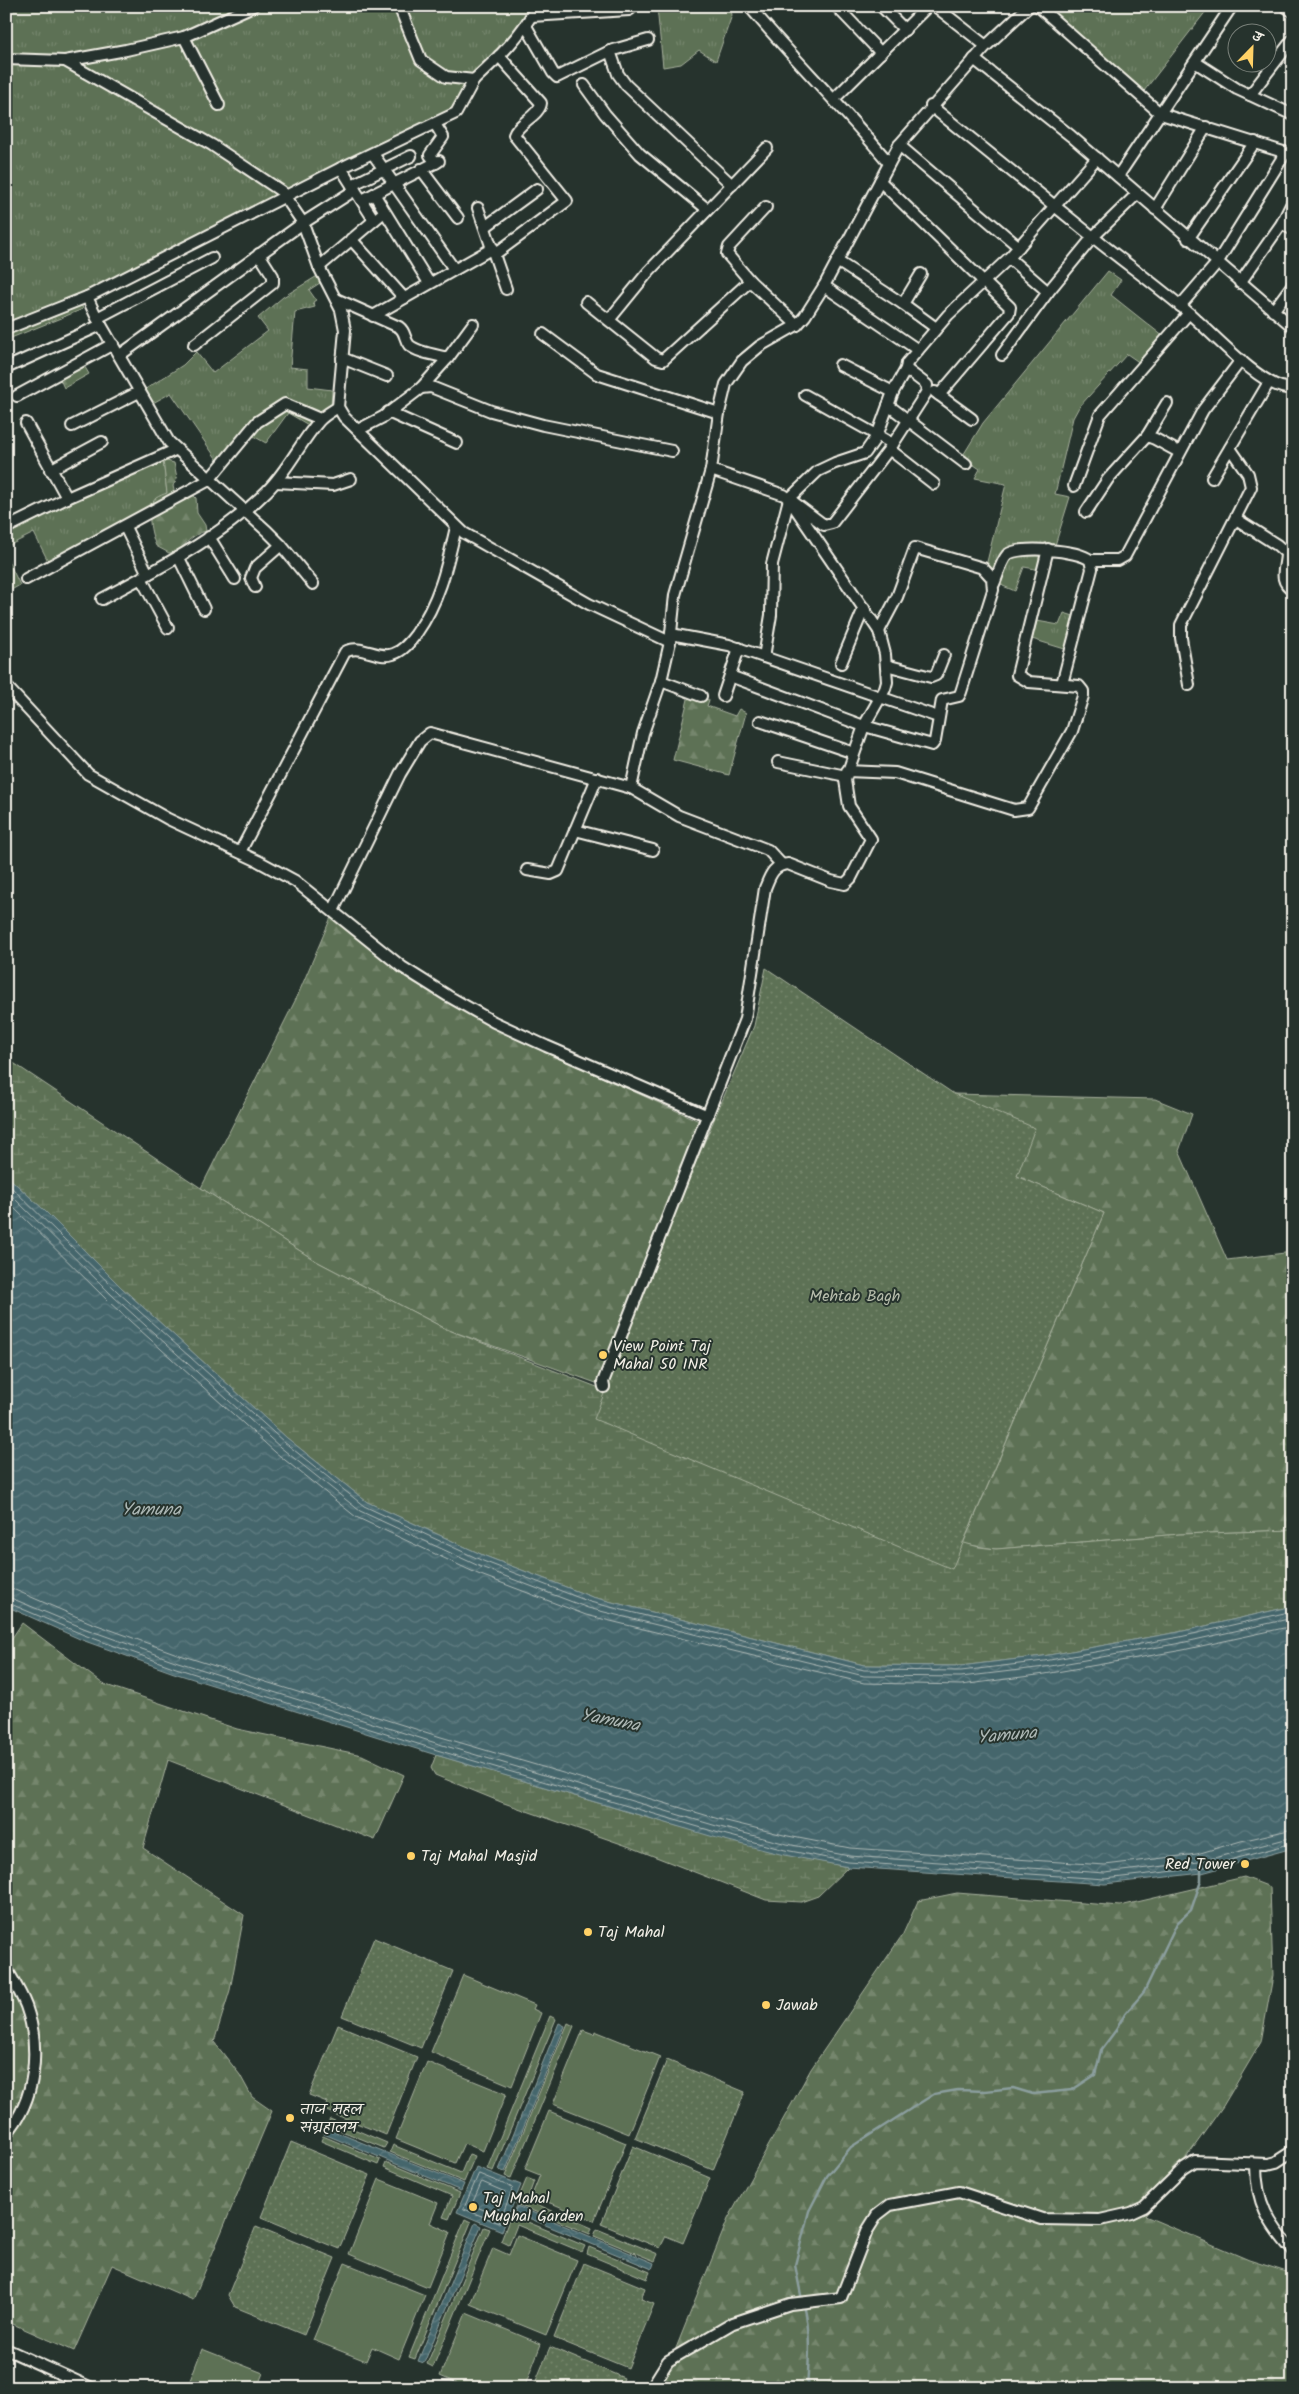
<svg xmlns="http://www.w3.org/2000/svg" width="1299" height="2394" viewBox="0 0 1299 2394" font-family="Kalam,'Playpen Sans Deva',sans-serif">
	<defs>
		<pattern id="grass-tufts" width="24" height="20" patternUnits="userSpaceOnUse" patternTransform="scale(1.25)"><rect width="24" height="20" fill="#5d7154"/><path d="M3 7l-1-3M5 7V3M7 7l1-3M15 17l-1-3M17 17v-4M19 17l1-3" fill="none" stroke="#75866d"/></pattern>
		<pattern id="forest-firs" width="22" height="20" patternUnits="userSpaceOnUse" patternTransform="scale(1.25)"><rect width="22" height="20" fill="#5d7154"/><path d="M5 1l3.5 6h-7zM16 11l3.5 6h-7z" fill="#75866d"/></pattern>
		<pattern id="wetland-marsh" width="20" height="14" patternUnits="userSpaceOnUse" patternTransform="scale(1.25)"><rect width="20" height="14" fill="#5d7154"/><path d="M1 5h8M5 5V1M11 12h8M15 12V8" fill="none" stroke="#75866d"/></pattern>
		<pattern id="garden-dots" width="8" height="8" patternUnits="userSpaceOnUse" patternTransform="scale(1.25)"><rect width="8" height="8" fill="#5d7154"/><path d="M2 2h.1M6 6h.1" fill="none" stroke="#75866d" stroke-width="1.8" stroke-linecap="round"/></pattern>
		<pattern id="water-waves" width="16" height="10" patternUnits="userSpaceOnUse" patternTransform="scale(1.25)"><rect width="16" height="10" fill="#45666c"/><path d="M0 5q4-4 8 0t8 0" fill="none" stroke="#607c81"/></pattern>
	</defs>
	<rect width="100%" height="100%" fill="#26332d"/>
	<filter id="ink" filterUnits="userSpaceOnUse"><feTurbulence type="fractalNoise" baseFrequency=".02" numOctaves="2"/><feDisplacementMap in="SourceGraphic" scale="10" xChannelSelector="R" yChannelSelector="G"/><feConvolveMatrix kernelMatrix="1 2 1 2 8 2 1 2 1" color-interpolation-filters="sRGB"/></filter>
	<g filter="url(#ink)">
		<!-- grass -->
		<g fill="url(#grass-tufts)" stroke="#a8b19e">
			<path d="M6 6H539L476 83 458 115 81 303 83 309 6 340Z"/>
			<path d="M611 6H730L732 15 716 61 699 50 681 64 663 67 657 7Z"/>
			<path d="M1047 6H1210L1144 91Z"/>
			<path d="M1108 271 1121 280 1111 295 1164 337 1140 363 1127 354 1079 407 1073 418 1055 494 1070 497 1047 571 1024 567 1015 591 1003 586 986 566 1006 484 975 478 980 469 962 457 983 423Z"/>
			<path d="M319 275 323 281 309 290 316 300 313 302 315 307 295 312 290 367 308 369V387L332 390 331 408 310 426 288 413 266 443 244 431 218 461 171 393 151 404 144 390 183 365 196 352 213 373 268 331 258 318 283 297Z"/>
			<path d="M163 460 167 493 151 510 49 563 34 533 6 547V532L140 468Z"/>
			<path d="M6 557 20 585 6 593Z"/>
			<path d="M1064 613 1077 617 1068 650 1032 639 1037 621 1059 625Z"/>
		</g>
		<!-- forest -->
		<g fill="url(#forest-firs)" stroke="#a8b19e">
			<path d="M83 364 89 374 64 388 59 377Z"/>
			<path d="M163 460 174 463 177 478 173 486 175 494H192L196 498 197 513 205 525 206 531C194 534 187 541 180 551L169 553 156 546C151 534 145 510 156 498 159 496 164 494 167 493Z"/>
			<path d="M689 695 709 700 707 706 735 716 739 709 746 713 729 775 673 760Z"/>
			<path d="M332 915 408 979 493 1028 699 1121 596 1383 446 1329 316 1261 201 1188 297 997Z"/>
			<path d="M954 1094 1155 1099 1192 1114 1179 1151 1227 1260 1293 1252V1530L1180 1534 996 1549 963 1544 1104 1213 1017 1176Z"/>
			<path d="M22 1623 103 1684 237 1729 362 1755 404 1775 375 1840 168 1760 143 1848 244 1915 230 1990 214 2042 240 2075 252 2097 272 2111 193 2300 112 2265 74 2351 6 2321V1647Z"/>
			<path d="M1244 1877 1270 1887 1273 1976 1261 2042 1223 2106 1145 2216 1249 2260 1293 2274V2388H660L728 2219 811 2069 903 1934 918 1901 957 1893 1120 1906Z"/>
		</g>
		<!-- wetland -->
		<g fill="url(#wetland-marsh)" stroke="#a8b19e">
			<path d="M6 1058 201 1188 316 1261 446 1329 610 1392 920 1531 979 1547 996 1549 1180 1534 1293 1530V1606L1179 1632 1043 1656 960 1666 864 1665 592 1597 485 1556 367 1502 287 1438 122 1288 44 1210 6 1175Z"/>
			<path d="M436 1755C573 1794 708 1840 848 1867L818 1896 801 1902 766 1900 633 1848 501 1802 435 1775 431 1768Z"/>
		</g>
		<!-- park -->
		<g fill="#5d7154" stroke="#a8b19e">
			<path d="M463 1975 535 2005 533 2009 541 2013 512 2086 431 2052Z"/>
			<path d="M550 2016 556 2019 493 2171 487 2169Z"/>
			<path d="M568 2023 574 2026 511 2178 505 2176Z"/>
			<path d="M583 2030 594 2034 595 2031 660 2057 629 2134 553 2104Z"/>
			<path d="M427 2062 506 2094 483 2151 464 2143 455 2163 396 2139Z"/>
			<path d="M549 2111 626 2143 594 2221 532 2195 540 2175 525 2169Z"/>
			<path d="M330 2119 387 2143 384 2148 327 2125Z"/>
			<path d="M323 2136 380 2160 378 2165 321 2141Z"/>
			<path d="M393 2145 461 2173 469 2154 475 2156 464 2182 390 2152Z"/>
			<path d="M386 2162 460 2193 449 2219 443 2217 452 2196 384 2167Z"/>
			<path d="M527 2178 534 2181 527 2200 592 2228 590 2234 516 2204Z"/>
			<path d="M379 2179 438 2203 430 2223 450 2232 428 2287 349 2254Z"/>
			<path d="M511 2215 585 2246 582 2252 517 2225 509 2245 501 2241Z"/>
			<path d="M465 2219 471 2222 415 2359 409 2357Z"/>
			<path d="M484 2227 490 2229 433 2367 427 2364Z"/>
			<path d="M597 2229 658 2254 655 2261 594 2236Z"/>
			<path d="M517 2235 577 2260 546 2335 470 2304 493 2248 509 2255Z"/>
			<path d="M589 2247 650 2272 647 2279 587 2254Z"/>
			<path d="M345 2263 425 2295 399 2359 372 2347 366 2361 313 2340Z"/>
			<path d="M466 2313 541 2344 524 2388H468L440 2376Z"/>
			<path d="M202 2349 263 2373 257 2388H187Z"/>
		</g>
		<!-- garden -->
		<g fill="url(#garden-dots)" stroke="#a8b19e">
			<path d="M766 968 954 1094 1035 1128 1017 1176 1104 1213 952 1569 594 1419 690 1176 754 1026Z"/>
			<path d="M374 1938 453 1971 421 2048 342 2016Z"/>
			<path d="M338 2025 417 2057 386 2135 324 2110 327 2102 309 2095Z"/>
			<path d="M667 2060 745 2092 713 2170 635 2138Z"/>
			<path d="M291 2142 370 2175 339 2249 261 2217Z"/>
			<path d="M633 2146 710 2178 683 2243 666 2236 660 2248 601 2224Z"/>
			<path d="M256 2226 335 2258 304 2335 235 2307 228 2295Z"/>
			<path d="M584 2263 645 2288 641 2299 654 2304 628 2368 554 2338Z"/>
			<path d="M550 2347 624 2378 620 2388H533Z"/>
		</g>
		<!-- water -->
		<g fill="url(#water-waves)" stroke="#8b9e9e">
			<path d="M6 1175 44 1210 122 1288 287 1438 367 1502 485 1556 592 1597 864 1665 960 1666 1043 1656 1179 1632 1293 1606V1848L1202 1873 1105 1884 848 1867 784 1855 717 1838 436 1755 174 1673 82 1640 6 1606Z"/>
			<path d="M559 2023 565 2026 505 2172 499 2170Z"/>
			<path d="M326 2128 464 2184 461 2191 324 2134Z"/>
			<path d="M476 2167 521 2185 502 2231 457 2212Z"/>
			<path d="M517 2206 654 2263 652 2269 514 2212Z"/>
			<path d="M475 2223 481 2226 424 2363 418 2361Z"/>
		</g>
		<g fill="none" stroke-linecap="round" stroke-linejoin="round">
			<!-- shore -->
			<g stroke="#aeb9b6" stroke-width="1">
				<path d="M6 1182 118 1292 284 1442 364 1506 483 1561 590 1602 864 1670 961 1671 1044 1661 1180 1637 1293 1611"/>
				<path d="M6 1190 114 1297 280 1447 360 1511 481 1567 588 1608 864 1676 961 1677 1045 1667 1181 1643 1293 1618"/>
				<path d="M6 1200 109 1302 275 1452 356 1517 478 1574 586 1615 864 1683 961 1685 1045 1674 1183 1650 1293 1626"/>
				<path d="M6 1588 15 1590 89 1622 180 1655 441 1737 722 1820 788 1836 850 1848 1105 1865 1197 1854 1241 1841 1293 1829"/>
				<path d="M6 1596 86 1629 178 1662 439 1744 720 1827 787 1844 849 1856 1105 1873 1199 1862 1293 1837"/>
				<path d="M6 1602 84 1635 176 1668 437 1750 719 1833 785 1850 848 1862 1105 1879 1201 1868 1293 1843"/>
				<path d="M479 2174 513 2188 499 2223 464 2209Z"/>
				<path d="M482 2182 505 2192 496 2215 472 2205Z"/>
			</g>
			<!-- stream -->
			<g stroke="#8b9e9e" stroke-width="2.5">
				<path d="M802 2300 795 2265 809 2211 827 2176 851 2147 934 2094 958 2090 985 2091 1013 2088 1033 2094 1072 2090 1095 2075 1101 2050 1116 2030 1125 2014 1144 1992 1177 1923 1191 1910 1201 1881V1870"/>
				<path d="M804 2305C811 2332 809 2360 807 2388"/>
			</g>
			<defs>
				<g id="minor">
					<path d="M399 6 421 60 446 77 474 80C498 58 521 36 537 6"/>
					<path d="M749 6C794 60 845 109 889 163"/>
					<path d="M836 6 881 53"/>
					<path d="M881 6 905 30"/>
					<path d="M935 6 986 46"/>
					<path d="M1038 6 1161 114 1293 155"/>
					<path d="M1285 6 1293 12"/>
					<path d="M531 16 629 10 634 6"/>
					<path d="M526 26 553 73 557 77 610 51 648 40"/>
					<path d="M184 37 219 105"/>
					<path d="M610 51 618 74 626 85 732 185"/>
					<path d="M6 59 65 61 126 50 184 37 253 6"/>
					<path d="M974 59 1071 136 1293 327"/>
					<path d="M65 61 212 145 281 191 303 223 319 267 341 310 345 330 338 407 344 417 464 533 589 604 670 642"/>
					<path d="M1195 62 1237 89 1293 115"/>
					<path d="M584 85 605 114 640 154 707 209"/>
					<path d="M1250 95 1293 39"/>
					<path d="M834 99 928 6"/>
					<path d="M931 106 1093 237 1048 292"/>
					<path d="M435 124 443 137 430 155 436 163"/>
					<path d="M899 145 1019 247"/>
					<path d="M373 154 454 269"/>
					<path d="M341 168 374 220"/>
					<path d="M421 169 458 218"/>
					<path d="M1118 176 1232 6"/>
					<path d="M880 181 1010 307 1009 313 939 395"/>
					<path d="M352 185 411 156"/>
					<path d="M374 194 429 283"/>
					<path d="M1137 194 1093 237C1125 263 1159 287 1190 314 1212 333 1260 385 1286 388L1293 385"/>
					<path d="M362 200 439 161"/>
					<path d="M766 207 729 247 727 254 750 281 797 325"/>
					<path d="M478 208 506 289"/>
					<path d="M1155 209 1206 127"/>
					<path d="M1282 223 1293 230"/>
					<path d="M485 227 537 189"/>
					<path d="M351 239 404 298"/>
					<path d="M1188 239 1255 142"/>
					<path d="M495 254 567 201 514 135C518 123 540 115 541 103L499 56"/>
					<path d="M837 261 903 304 936 328"/>
					<path d="M319 267 384 212"/>
					<path d="M1240 283 1282 223 1293 201"/>
					<path d="M824 286 918 350"/>
					<path d="M87 297 97 318 169 442 267 531 281 545 313 584"/>
					<path d="M336 299 399 327C406 332 404 339 409 345 418 353 437 355 448 358"/>
					<path d="M586 302 656 358 663 360 750 281"/>
					<path d="M903 304 921 274"/>
					<path d="M1180 306 1217 263 1286 152"/>
					<path d="M1273 311 1293 284"/>
					<path d="M373 316 493 248"/>
					<path d="M97 318 212 258"/>
					<path d="M609 320 649 271 767 148"/>
					<path d="M6 329 87 297 341 168 456 113 474 80"/>
					<path d="M543 334 597 374 719 413"/>
					<path d="M194 345 273 283V276L259 254"/>
					<path d="M120 355 303 223 355 190"/>
					<path d="M1002 355 1048 292 1009 258"/>
					<path d="M342 358 387 376"/>
					<path d="M840 365 893 392 906 369"/>
					<path d="M6 368 101 325"/>
					<path d="M421 388 448 358 473 324"/>
					<path d="M935 392 972 419"/>
					<path d="M805 395 893 444"/>
					<path d="M17 396 113 344"/>
					<path d="M888 405 966 464"/>
					<path d="M388 412 457 443"/>
					<path d="M26 423 67 498"/>
					<path d="M72 426 139 392"/>
					<path d="M358 430 383 417 421 388 431 387 491 411 543 425 672 451"/>
					<path d="M1147 436 1167 403"/>
					<path d="M889 449 934 484"/>
					<path d="M50 470 102 442"/>
					<path d="M711 470 784 495 824 525 832 523 893 444 926 393 927 385 906 369 907 363 948 315 1009 258 1097 158"/>
					<path d="M1212 478 1269 382"/>
					<path d="M276 482 333 485 351 479"/>
					<path d="M1074 486 1100 415 1189 313"/>
					<path d="M1086 512 1108 479 1147 436 1155 439 1179 452"/>
					<path d="M1236 519 1277 545 1286 553C1286 568 1277 580 1293 590"/>
					<path d="M125 527 148 574"/>
					<path d="M6 528 67 498 175 450"/>
					<path d="M209 537 235 579"/>
					<path d="M179 558 204 609"/>
					<path d="M1090 560H1118L1125 556 1203 410 1241 360"/>
					<path d="M141 578 168 628"/>
					<path d="M26 579 209 480 257 422 285 404 320 419"/>
					<path d="M994 584C998 575 1001 562 1007 555 1018 545 1078 550 1090 560L1092 569 1062 684"/>
					<path d="M255 587 251 578 255 568 281 545"/>
					<path d="M102 599C159 568 220 538 267 491 288 470 300 443 319 421 324 415 332 411 338 407"/>
					<path d="M671 634 729 645 938 717"/>
					<path d="M764 657 771 615 772 564 789 499 818 471 835 463 865 453 877 436 893 392"/>
					<path d="M841 663 864 608"/>
					<path d="M886 665 931 677 936 675 944 655"/>
					<path d="M730 676 861 725 932 745 935 741 942 700 959 696 961 692 993 590 992 578 983 568 915 548 897 597 879 631"/>
					<path d="M1189 685 1181 638V625L1251 487 1248 474 1230 448"/>
					<path d="M6 686 88 774 168 819 258 861 295 881 402 967 448 996 494 1022 546 1046 708 1116"/>
					<path d="M701 696 661 681 670 642 675 595 711 470 719 413 726 384 742 361 760 346 797 325 805 316 824 286 899 145 986 46 1029 6"/>
					<path d="M723 696 739 648"/>
					<path d="M760 721 854 753"/>
					<path d="M778 762 846 776"/>
					<path d="M847 771 895 773 1014 810 1028 808 1072 731 1083 696V691L1079 686 1029 682 1017 675 1048 549"/>
					<path d="M631 788 643 733 661 681"/>
					<path d="M575 830 653 850"/>
					<path d="M240 852 345 652C361 643 377 660 393 654 403 651 410 642 416 634 440 600 447 566 456 527"/>
					<path d="M527 870 551 874 558 871 597 778"/>
					<path d="M333 911 400 774 420 741 430 733 631 788 679 816 768 850 781 864"/>
					<path d="M604 1387 603 1382 745 1019 765 888C770 876 773 865 788 864L831 881 845 884 851 878 871 839 849 806 845 780 864 726 885 689 887 682 885 654 879 631 789 499"/>
					<path d="M6 1968C13 1980 21 1993 26 2006 41 2048 36 2100 6 2134"/>
					<path d="M1256 2165C1256 2203 1269 2224 1293 2251"/>
					<path d="M6 2349 92 2388"/>
					<path d="M651 2388 668 2361 733 2323 790 2304 841 2298 867 2231 877 2215 890 2205 959 2192 1042 2219 1100 2220 1131 2213 1144 2207 1184 2168 1195 2161 1268 2164 1276 2162 1293 2151"/>
				</g>
			</defs>
			<!-- minor casing -->
			<use href="#minor" stroke="#f4f1e8" stroke-width="14"/>
			<!-- minor -->
			<use href="#minor" stroke="#26332d" stroke-width="10"/>
		</g>
	</g>
	<!-- markers -->
	<g fill="#ffd166" stroke="#26332d" stroke-width="2">
		<circle cx="603" cy="1355" r="5"/>
		<circle cx="411" cy="1856" r="5"/>
		<circle cx="1245" cy="1864" r="5"/>
		<circle cx="588" cy="1932" r="5"/>
		<circle cx="766" cy="2005" r="5"/>
		<circle cx="290" cy="2118" r="5"/>
		<circle cx="473" cy="2207" r="5"/>
	</g>
	<g text-anchor="middle" dominant-baseline="central" stroke-width="4" stroke-linejoin="round" paint-order="stroke">
		<!-- park labels -->
		<g font-size="16" fill="#b8bead" stroke="#26332d">
			<text x="855" y="1296">Mehtab Bagh</text>
		</g>
		<!-- poi labels -->
		<g font-size="16" fill="#f4f1e8" stroke="#26332d" text-anchor="start">
			<text x="613" y="1346">View Point Taj<tspan x="613" dy="18">Mahal 50 INR</tspan></text>
			<text x="421" y="1856">Taj Mahal Masjid</text>
			<text x="1235" y="1864" text-anchor="end">Red Tower</text>
			<text x="598" y="1932">Taj Mahal</text>
			<text x="776" y="2005">Jawab</text>
			<text x="300" y="2109">ताज महल<tspan x="300" dy="18">संग्रहालय</tspan></text>
			<text x="483" y="2198">Taj Mahal<tspan x="483" dy="18">Mughal Garden</tspan></text>
		</g>
		<!-- water labels -->
		<g font-size="18" font-style="italic" fill="#aeb9b6" stroke="#26332d">
			<text x="151" y="1510">Yamuna</text>
			<text transform="translate(610 1721) rotate(11)">Yamuna</text>
			<text transform="translate(1007 1736) rotate(-5)">Yamuna</text>
		</g>
	</g>
	<!-- margin -->
	<rect width="1299" height="2394" fill="none" stroke="#26332d" stroke-width="25"/>
	<rect x="12" y="12" width="1274" height="2369" fill="none" stroke="#f4f1e8" stroke-width="2" filter="url(#ink)"/>
	<!-- north arrow -->
	<g transform="translate(1252 48) rotate(23)"><circle r="24" fill="#26332d" stroke="#787f78"/>
	<path d="M0-4L9 19L0 12L-9 19Z" fill="#ffd166"/>
	<text y="-8" font-size="14" font-weight="bold" text-anchor="middle" fill="#f4f1e8">उ</text>
	</g>
</svg>
